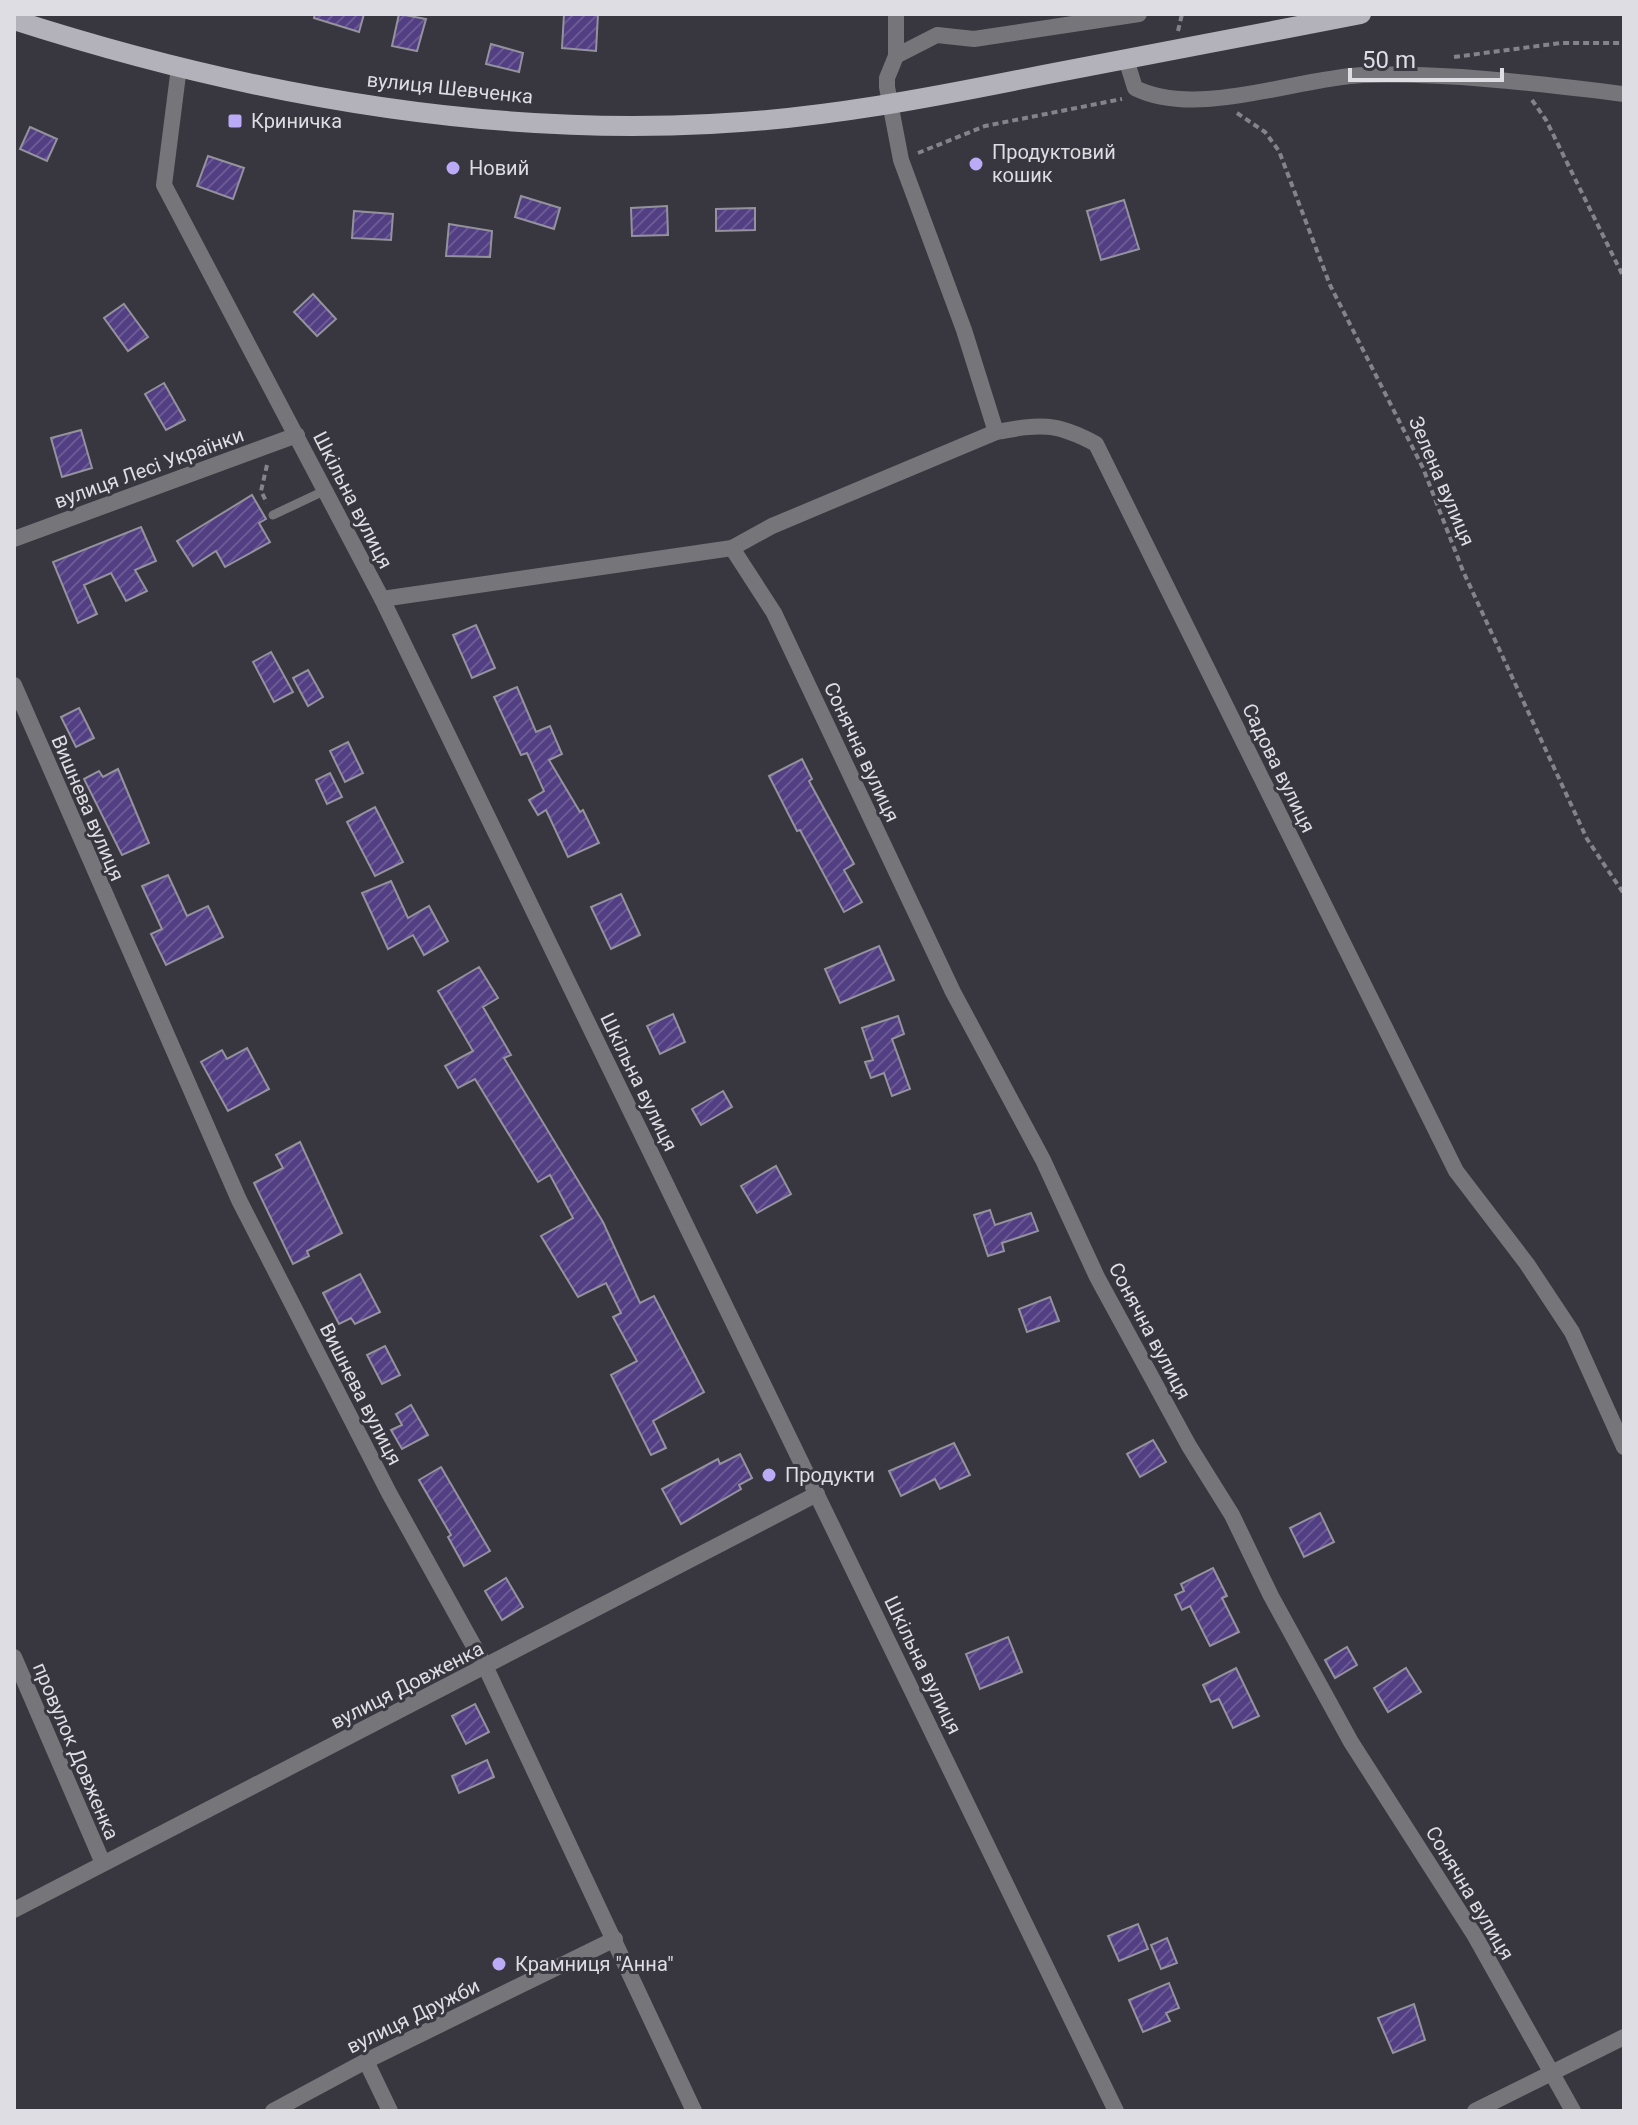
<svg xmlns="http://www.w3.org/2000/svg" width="1638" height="2125" viewBox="0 0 1638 2125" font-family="Roboto,sans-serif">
	<defs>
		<pattern id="building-hatch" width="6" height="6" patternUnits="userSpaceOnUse" patternTransform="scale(2)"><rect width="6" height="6" fill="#513e83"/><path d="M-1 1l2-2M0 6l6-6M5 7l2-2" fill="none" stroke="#6a5994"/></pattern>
	</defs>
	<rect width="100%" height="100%" fill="#38363f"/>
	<!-- building -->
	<g fill="url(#building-hatch)" stroke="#94929c" stroke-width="2">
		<path d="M315 14H364L359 32 314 18Z"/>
		<path d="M399 14 426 19 417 51 392 46Z"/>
		<path d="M564 14H598L596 51 562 48Z"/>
		<path d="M491 44 523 53 519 72 486 64Z"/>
		<path d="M30 127 57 139 47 161 20 149Z"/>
		<path d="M208 156 244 168 233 199 197 186Z"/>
		<path d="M521 196 560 208 554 229 515 217Z"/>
		<path d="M1124 200 1139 249 1101 260 1087 211Z"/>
		<path d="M667 206 668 235 632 236 631 208Z"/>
		<path d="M755 208V230L716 231V209Z"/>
		<path d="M354 211 393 214 391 240 352 238Z"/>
		<path d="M449 224 492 231 490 257 446 256Z"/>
		<path d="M313 294 336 319 317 336 294 312Z"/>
		<path d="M124 304 148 337 128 351 104 318Z"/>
		<path d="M164 383 185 420 166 430 145 394Z"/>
		<path d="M81 430 92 468 62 477 51 438Z"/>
		<path d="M252 495 266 519 259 523 270 542 225 567 216 551 193 566 177 541Z"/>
		<path d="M141 527 156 561 135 570 147 591 126 601 111 573 84 585 97 614 78 623 53 562Z"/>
		<path d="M476 625 495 668 472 678 453 635Z"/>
		<path d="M271 652 293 692 274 702 253 662Z"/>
		<path d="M308 670 323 697 308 706 293 678Z"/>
		<path d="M517 687 536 732 550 726 562 754 549 760 580 812 583 810 599 843 568 857 546 810 538 815 529 800 544 791 527 753 521 755 494 697Z"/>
		<path d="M79 708 94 738 76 747 61 717Z"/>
		<path d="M348 742 363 773 345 782 330 751Z"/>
		<path d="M802 759 812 779 809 781 854 864 844 870 862 902 844 912 800 830 797 831 769 776Z"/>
		<path d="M118 769 149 843 122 855 84 779 99 771 103 777Z"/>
		<path d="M330 773 342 797 327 804 316 780Z"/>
		<path d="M375 807 403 862 375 876 347 822Z"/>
		<path d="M168 875 187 916 208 906 223 937 166 965 151 934 162 929 142 886Z"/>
		<path d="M391 881 408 918 429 906 448 941 424 955 413 935 388 949 362 893Z"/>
		<path d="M621 894 640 935 611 949 591 907Z"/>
		<path d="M879 946 894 980 840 1003 825 969Z"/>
		<path d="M479 967 498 998 483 1007 511 1055 504 1058 603 1222 640 1303 654 1296 704 1392 653 1421 666 1448 651 1455 611 1375 637 1361 613 1317 621 1313 606 1283 578 1297 541 1236 573 1218 550 1175 538 1182 475 1079 458 1088 445 1066 473 1051 438 991Z"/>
		<path d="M673 1014 685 1042 660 1054 647 1026Z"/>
		<path d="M898 1016 904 1034 892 1039 910 1089 892 1096 884 1073 871 1078 865 1062 873 1060 862 1028Z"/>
		<path d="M247 1048 269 1089 228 1111 201 1062 222 1050 227 1059Z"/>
		<path d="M723 1091 732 1107 701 1125 692 1109Z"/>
		<path d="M300 1142 342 1233 307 1251 309 1256 293 1264 254 1183 283 1168 276 1155Z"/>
		<path d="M776 1166 791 1194 757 1213 741 1186Z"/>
		<path d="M990 1210 995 1225 1031 1213 1038 1231 1002 1243 1004 1251 988 1256 974 1215Z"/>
		<path d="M360 1274 380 1312 355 1324 351 1318 339 1324 323 1293Z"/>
		<path d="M1050 1297 1059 1321 1027 1332 1019 1309Z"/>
		<path d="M385 1346 400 1375 382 1384 367 1355Z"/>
		<path d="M411 1405 428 1435 402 1449 391 1430 402 1425 396 1414Z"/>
		<path d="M1153 1440 1166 1462 1140 1477 1127 1454Z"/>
		<path d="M954 1443 970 1475 940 1489 935 1479 901 1496 889 1471Z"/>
		<path d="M740 1454 752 1478 739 1485 741 1489 681 1524 662 1489 718 1459 720 1464Z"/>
		<path d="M441 1467 490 1551 464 1566 448 1537 451 1535 419 1480Z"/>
		<path d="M1320 1513 1334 1542 1304 1557 1290 1528Z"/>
		<path d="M1213 1568 1227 1596 1222 1598 1239 1632 1210 1646 1190 1606 1182 1610 1175 1595 1184 1591 1181 1584Z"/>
		<path d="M506 1578 523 1607 502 1620 485 1591Z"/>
		<path d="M1008 1637 1022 1672 980 1689 966 1654Z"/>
		<path d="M1347 1647 1357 1665 1335 1678 1325 1660Z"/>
		<path d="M1236 1668 1259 1716 1233 1728 1219 1699 1211 1702 1203 1685Z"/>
		<path d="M1406 1668 1421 1692 1388 1712 1374 1688Z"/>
		<path d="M475 1704 489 1732 466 1744 452 1716Z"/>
		<path d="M487 1760 494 1777 459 1793 452 1776Z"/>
		<path d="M1138 1924 1148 1949 1119 1961 1108 1936Z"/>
		<path d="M1167 1938 1177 1963 1161 1969 1151 1945Z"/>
		<path d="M1169 1983 1179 2008 1166 2013 1170 2021 1143 2032 1129 2000Z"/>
		<path d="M1414 2004 1425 2040 1393 2053 1378 2018Z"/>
	</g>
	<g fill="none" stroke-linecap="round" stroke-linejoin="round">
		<!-- path -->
		<g stroke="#84828a" stroke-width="4" stroke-dasharray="6 4" stroke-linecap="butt">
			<path d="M1178 31 1182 14"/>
			<path d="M1454 57 1561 43H1624"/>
			<path d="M1532 100 1546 120 1624 278"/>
			<path d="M1237 113 1265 132 1279 151 1330 285 1423 468 1463 571 1587 839 1624 894"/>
			<path d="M918 153 985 126 1122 99"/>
			<path d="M267 465 261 491 267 503"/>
		</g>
		<!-- lane -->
		<path stroke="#76757a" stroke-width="9" d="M273 515 326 490"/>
		<!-- street -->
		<g stroke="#76757a" stroke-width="16">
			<path d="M896 14V56"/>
			<path d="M1139 14 974 39 937 35 896 56 887 78V87L901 160 964 330 996 432C1040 424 1056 422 1096 444L1456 1171 1527 1264 1572 1332 1624 1447"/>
			<path d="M1126 59 1135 88C1197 119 1296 78 1363 75 1446 72 1541 84 1624 94"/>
			<path d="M179 67 164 185 382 599 1116 2111"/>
			<path d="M14 539 297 435"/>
			<path d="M732 548 774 613 953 992 1043 1160 1097 1277 1189 1446 1232 1515 1271 1596 1351 1742 1475 1936 1573 2111"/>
			<path d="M382 599 732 548 772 526 996 432"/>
			<path d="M14 685 239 1200 389 1493 486 1668 694 2111"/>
			<path d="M14 1657 102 1861"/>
			<path d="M14 1910 817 1494"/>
			<path d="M366 2061 390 2111"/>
			<path d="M273 2111 366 2061 615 1939"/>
			<path d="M1475 2111 1624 2037"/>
		</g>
		<!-- primary -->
		<path stroke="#b3b2bb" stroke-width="20" d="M14 20C238 92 474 136 710 124 822 119 934 97 1043 75 1149 55 1255 34 1361 14"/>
	</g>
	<!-- markers -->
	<g fill="#bbaaf6" stroke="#38363f" stroke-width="3">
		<rect x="227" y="113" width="16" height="16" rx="4"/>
		<circle cx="976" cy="164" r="8"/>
		<circle cx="453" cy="168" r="8"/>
		<circle cx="769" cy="1475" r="8"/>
		<circle cx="499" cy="1964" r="8"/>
	</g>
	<g text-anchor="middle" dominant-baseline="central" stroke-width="6" stroke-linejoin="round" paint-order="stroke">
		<!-- street labels -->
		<g font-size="20" fill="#dedde3" stroke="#38363f">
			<text transform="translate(450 88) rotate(6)">вулиця Шевченка</text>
			<text transform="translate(149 468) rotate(-20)">вулиця Лесі Українки</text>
			<text transform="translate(1442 481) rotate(67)">Зелена вулиця</text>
			<text transform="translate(353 500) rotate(63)">Шкільна вулиця</text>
			<text transform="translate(862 752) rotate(65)">Сонячна вулиця</text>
			<text transform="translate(1279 768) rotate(64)">Садова вулиця</text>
			<text transform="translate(88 808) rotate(67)">Вишнева вулиця</text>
			<text transform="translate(639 1082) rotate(64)">Шкільна вулиця</text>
			<text transform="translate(1150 1331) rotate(62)">Сонячна вулиця</text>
			<text transform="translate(361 1394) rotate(63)">Вишнева вулиця</text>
			<text transform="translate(923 1665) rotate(64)">Шкільна вулиця</text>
			<text transform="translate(407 1685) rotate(-27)">вулиця Довженка</text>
			<text transform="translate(76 1751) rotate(67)">провулок Довженка</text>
			<text transform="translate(1470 1893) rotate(59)">Сонячна вулиця</text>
			<text transform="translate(413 2016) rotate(-26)">вулиця Дружби</text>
		</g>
		<!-- poi labels -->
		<g font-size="20" fill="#dedde3" stroke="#38363f" text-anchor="start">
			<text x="251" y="121">Криничка</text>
			<text x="992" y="152">Продуктовий<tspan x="992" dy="23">кошик</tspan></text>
			<text x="469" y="168">Новий</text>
			<text x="785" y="1475">Продукти</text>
			<text x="515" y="1964">Крамниця "Анна"</text>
		</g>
	</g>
	<!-- border -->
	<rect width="1638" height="2125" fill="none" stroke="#dedde3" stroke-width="32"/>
	<!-- scale -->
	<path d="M1350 68v12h152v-12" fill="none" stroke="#dedde3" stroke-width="4"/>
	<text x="1362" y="68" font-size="24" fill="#dedde3" stroke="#38363f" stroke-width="6" paint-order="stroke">50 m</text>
</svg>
